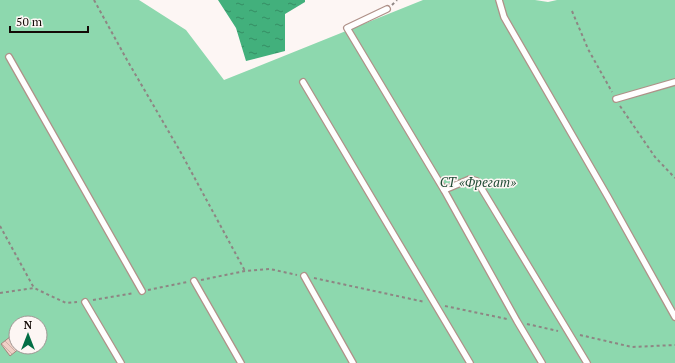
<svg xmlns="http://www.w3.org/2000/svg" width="675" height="363" viewBox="0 0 675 363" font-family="'PT Serif',serif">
	<defs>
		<pattern id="water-ripples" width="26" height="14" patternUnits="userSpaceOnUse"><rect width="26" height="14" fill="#42b07c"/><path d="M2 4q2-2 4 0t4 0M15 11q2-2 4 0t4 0" fill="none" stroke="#368d64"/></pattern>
		<pattern id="building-back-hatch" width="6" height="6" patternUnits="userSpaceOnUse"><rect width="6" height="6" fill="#f0d0c6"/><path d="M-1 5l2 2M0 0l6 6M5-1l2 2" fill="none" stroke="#cdb1a9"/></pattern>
	</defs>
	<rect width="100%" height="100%" fill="#fdf6f4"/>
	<!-- green -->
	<path fill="#8dd8ae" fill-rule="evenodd" d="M0 0H139L186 30 224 80 423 0H535L548 2 557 0H675V363H0ZM16 323H40V347H16Z"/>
	<!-- water -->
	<path fill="url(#water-ripples)" d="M218 0H305V2L285 14V51L246 61 236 28Z"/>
	<!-- building -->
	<path fill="url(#building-back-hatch)" stroke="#a3857c" d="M11 336 16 343V347L20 348 10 356 1 344Z"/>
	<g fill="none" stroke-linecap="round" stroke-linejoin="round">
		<defs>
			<g id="lane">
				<path d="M499 0 504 17 608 197 675 317"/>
				<path d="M387 9 347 28 444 190 517 321 542 363"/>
				<path d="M9 57 142 291"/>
				<path d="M303 82 470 363"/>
				<path d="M616 99 675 82"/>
				<path d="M444 190 470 179 477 181 587 363"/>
				<path d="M304 276 353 363"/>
				<path d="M194 281 241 363"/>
				<path d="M85 302 121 363"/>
			</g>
		</defs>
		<!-- lane casing -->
		<use href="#lane" stroke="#af9188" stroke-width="8"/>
		<!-- path -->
		<g stroke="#8e8583" stroke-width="2" stroke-dasharray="3 3" stroke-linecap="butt">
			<path d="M94 0 127 60 180 151 245 271"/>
			<path d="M392 5 397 0"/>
			<path d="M572 11 588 49 612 92"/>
			<path d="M620 106 655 157 675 178"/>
			<path d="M0 226 34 288"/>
			<path d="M314 278 425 302"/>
			<path d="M201 280 245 271 270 269 297 275"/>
			<path d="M148 290 187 282"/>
			<path d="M0 293 34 288 66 303 77 302"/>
			<path d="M93 300 134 293"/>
			<path d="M445 306 507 319"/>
			<path d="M527 324 558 331"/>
			<path d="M580 335 632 347 675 345"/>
		</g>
		<!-- lane -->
		<use href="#lane" stroke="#fff" stroke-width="5.5"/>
	</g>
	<g text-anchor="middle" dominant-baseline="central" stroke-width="3" stroke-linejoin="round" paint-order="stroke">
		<!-- park labels -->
		<g font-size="13" font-style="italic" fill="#1f4b35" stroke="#fdf6f4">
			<text x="478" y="182">СТ «Фрегат»</text>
		</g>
	</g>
	<!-- north arrow -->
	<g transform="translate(28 335)"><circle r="19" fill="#fdf6f4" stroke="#a09895"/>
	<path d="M0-3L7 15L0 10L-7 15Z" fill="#036e45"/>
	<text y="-6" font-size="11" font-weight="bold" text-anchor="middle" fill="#140a07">N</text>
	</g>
	<!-- scale -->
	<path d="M10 26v6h78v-6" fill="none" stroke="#140a07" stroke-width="2"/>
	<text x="16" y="26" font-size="12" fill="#140a07" stroke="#fdf6f4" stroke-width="3" paint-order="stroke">50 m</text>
</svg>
